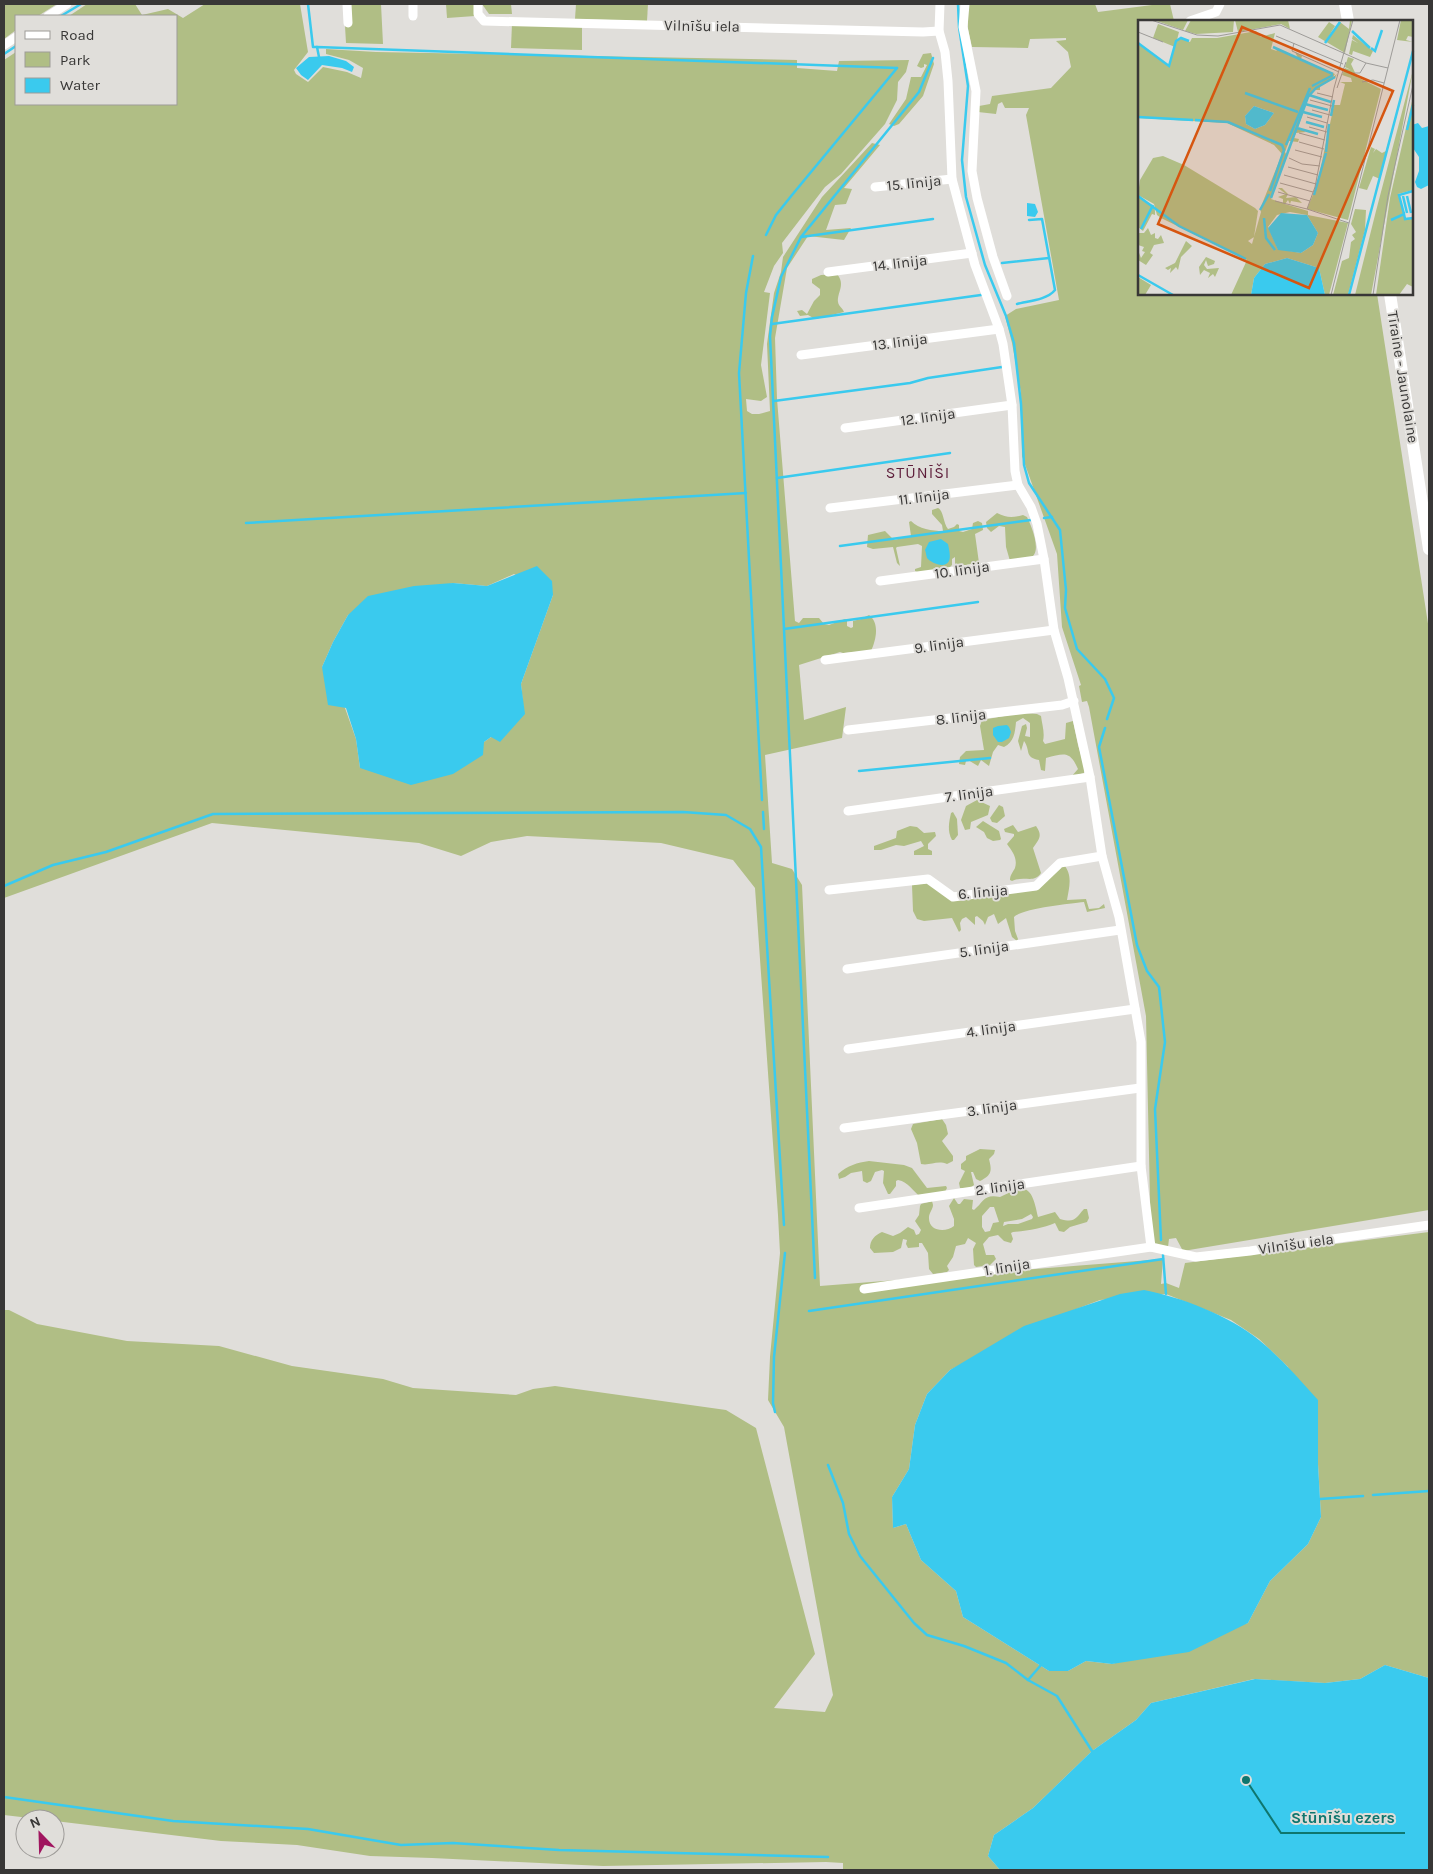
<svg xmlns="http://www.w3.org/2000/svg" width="1433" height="1874" viewBox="0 0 1433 1874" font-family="Karla,sans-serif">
	<rect width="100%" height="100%" fill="#e0deda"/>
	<!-- green -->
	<g fill="#b0be85" fill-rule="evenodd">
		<path d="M4 4H57L38 16H16V30L4 39Z"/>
		<path d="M87 4H135L142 15 168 9 183 18 205 4H300L308 52 294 70 296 74 308 82 323 67 347 72 361 78 363 68 349 60 326 54V49L376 52 797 60V68L837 71 839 61 909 60 906 72 898 82 897 100 885 124 841 174 825 187 782 243 783 253 774 266 764 292 770 293 761 365 767 397 761 401 746 399 747 411 752 414H759L770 411 767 344 774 293 781 272 783 257 822 197 872 143 880 145 844 188 852 189 846 204 835 205 826 230 851 228 844 240 808 236 787 268 775 338 777 399 795 621 799 623 803 618H819L824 624 829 625 845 619 847 620V626L851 628 853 627V621L861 619 869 615C880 623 876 640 871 651L843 653 840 652 799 665 804 720 846 707 842 738 765 755 772 863 792 869 802 885 820 1286 1163 1259 1161 1284 1166 1283 1179 1288 1185 1263 1429 1232V1678L1385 1665 1360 1679 1325 1683 1254 1679 1151 1703 1136 1720 1092 1751 1033 1808 994 1835 988 1856 1000 1870H843V1863L826 1862 603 1866 432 1858 370 1856 297 1845 221 1841 55 1821V1819H38L4 1815V1310H9L37 1324 127 1341 219 1346 292 1366 383 1379 413 1388 516 1395 533 1389 555 1386 726 1410 756 1428 815 1654 774 1708 825 1712 833 1695 784 1427 768 1400 770 1357 780 1253 778 1215 755 888 733 860 661 843 527 836 491 842 461 856 419 843 212 823 4 898V60L16 52V104H176V16H69ZM514 574 553 595 521 684 524 714 484 742 360 768 356 739 345 708 322 667 333 642 348 615 453 583 487 586ZM1166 1294 1231 1320 1259 1339 1288 1367 1318 1464 1321 1517 1308 1544 1270 1581 1248 1623 1112 1664 1086 1661 1068 1671H1049L963 1617 956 1591 921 1560 906 1524 893 1528 892 1497 909 1469 915 1425 927 1394 950 1370 1066 1313 1100 1300Z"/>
		<path d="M350 4H381L383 44 346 43 345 26H350Z"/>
		<path d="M446 4H474L475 16 447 18Z"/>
		<path d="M482 4H511L512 14H489Z"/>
		<path d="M576 4H648L647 21 575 19Z"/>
		<path d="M967 4H1095L1098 12 1152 5V4H1170L1174 21H1139V294H1377L1429 630V1210L1183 1251 1176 1238 1169 1239 1168 1247H1151L1146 1016 1089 707 1087 701 1082 702 1079 686 1081 685 1062 627 1057 554 1022 456 1021 393 1012 343 1005 316 1016 309 1059 300 1026 115 1029 108H1005L1002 102 998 104 996 114 978 112 979 106 990 104 992 96 1051 88 1071 67 1068 52 1056 41 1066 40V38L1030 39 1028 48 972 47 968 29Z"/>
		<path d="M512 23 582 26V50L511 48Z"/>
		<path d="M931 53 934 64 923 96 899 124 894 126 889 124 906 99 911 77H921L927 65 924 64V67L921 68 917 66 923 54Z"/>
		<path d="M837 274C846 285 837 292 838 302 839 307 842 307 844 312L815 319 808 315 800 316 797 311 802 310 807 314 814 301 820 295V289L812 283V279L821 275Z"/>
		<path d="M938 508C944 511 943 523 948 529L954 527 957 524 959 525V531L963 532 972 529 973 523 978 521 982 523 983 530 975 534 979 563 978 564 955 567V557L952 559V565L947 570 919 573 915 571V569L921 567 922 546 918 544 897 547 896 548 900 566 897 563 893 547 873 549 867 547 868 535 885 531 894 540 911 536 909 522 911 521C919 529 932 531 943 531L942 525 932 514V510Z"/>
		<path d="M997 513C1007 518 1012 518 1023 515L1027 517C1031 525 1043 553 1030 558 1025 561 1016 560 1010 561L1006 547 1005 527 999 526 991 532 987 528 986 522Z"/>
		<path d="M1021 713 1037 714 1041 716C1042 724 1045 733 1043 741L1045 744 1065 739 1066 723 1073 721 1078 745 1085 768 1084 773 1071 777 1078 769C1070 751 1065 753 1046 758L1045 771 1041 770 1039 760C1024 757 1031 751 1024 741L1021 751 1018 741 1022 726 1026 724 1027 728 1025 736 1030 737V723L1023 718 1016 722C1015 733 1014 742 1004 747L998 745 993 752 989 766 981 760 978 766 968 760 966 761 965 765 959 764 960 757 966 751 984 750 980 726 982 720Z"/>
		<path d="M977 800 990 806 988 815 971 822 970 829 965 830 961 820 966 806Z"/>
		<path d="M999 805 1003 807 1005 816 997 823 992 822 990 818Z"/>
		<path d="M953 812 957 819 958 835 954 840H952C947 831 949 822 951 813Z"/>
		<path d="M983 821 999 831 1001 839 1000 840 993 841 987 838 984 832 976 827Z"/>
		<path d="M1013 825 1018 832 1036 826C1043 836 1039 839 1033 848L1041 873C1034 884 1025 875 1012 881L1010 880C1010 875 1013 872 1015 868 1018 858 1012 851 1007 844L1014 836V834L1005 832 1004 829Z"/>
		<path d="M910 826 917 827 924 833 935 832 936 836 928 844V849L932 851V855H914V851L924 846 921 841 904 846 896 845 881 850H874V846L896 838 897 831Z"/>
		<path d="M1064 865C1073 875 1069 888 1067 900L1086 899 1089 909 1099 908 1104 904 1105 908 1087 912 1084 902C1069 904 1023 908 1014 917L1015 931 1018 939 1017 941 1012 937 1006 918 998 924 994 914 988 917 985 925 983 921 977 916 975 917V925L966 917 962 919 960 923 961 930 959 932 952 918 924 921 917 919 913 911 912 885 929 883 943 894 1039 887Z"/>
		<path d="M942 1119 946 1125 948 1134 942 1141 953 1156V1161L947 1164C937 1160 930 1166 921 1164L917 1143 911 1129 913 1124Z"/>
		<path d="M980 1149 995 1150 994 1154 989 1159C992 1171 992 1175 980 1181L976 1179 973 1172H971L974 1185 970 1188H960L959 1183 965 1171 961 1169V1164L966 1160V1156Z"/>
		<path d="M869 1161 904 1165 912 1168 927 1188 946 1186 947 1188 945 1192 921 1197C912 1191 909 1182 898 1180L896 1181V1186L890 1194H888L883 1183 884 1171 882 1170 875 1172 871 1181 867 1183 863 1181 862 1171 851 1173 845 1177 839 1179 838 1174C848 1165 857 1163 869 1161Z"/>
		<path d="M1019 1188C1033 1187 1035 1205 1038 1217L1055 1212 1060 1219C1075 1223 1075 1219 1084 1209H1087L1089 1218 1087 1222 1070 1227 1064 1232 1059 1231 1055 1223C1043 1228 1027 1231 1013 1232L1011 1233 1013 1239 1011 1243 1004 1241 998 1235 989 1237 983 1244 986 1255H994L996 1259 990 1265 976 1267 974 1265 973 1249 976 1243 968 1238 965 1244 956 1246 953 1257 947 1266 949 1270 947 1272 933 1274 929 1269 928 1253 922 1243H919V1247L908 1248 906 1244 907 1240 903 1239 901 1248 893 1252 874 1253 870 1248C870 1240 875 1235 882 1232L893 1236 900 1233 908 1227 914 1230 916 1235 919 1234 921 1230 915 1221 919 1215 920 1206 921 1204 932 1201 933 1205C933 1209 929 1213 929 1217 928 1231 945 1233 954 1226V1219L949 1206 954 1198 958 1204H960L964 1199 973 1200 972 1209 974 1210C984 1202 983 1194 1000 1197ZM990 1207H994L999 1222 993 1223 990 1231 985 1232 982 1227V1216ZM1031 1214 1033 1217 1032 1219 1018 1224H1008L1003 1226 1004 1222 1022 1219Z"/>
	</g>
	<!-- water -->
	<g fill="#3acaee">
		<path d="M329 56 346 61 354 67 352 72 342 68 322 65 308 80 301 75 296 68 309 57Z"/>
		<path d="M1418 123 1422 128 1429 126V185L1421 189 1417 187 1415 182 1419 171V157L1413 148 1412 125Z"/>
		<path d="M1027 203 1035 204 1038 212 1035 217 1027 216Z"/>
		<path d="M941 539 948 544C949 549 951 557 949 561 945 569 931 563 927 558 926 555 926 552 925 550L929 542Z"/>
		<path d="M537 566 552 581 553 595 521 684 525 714 500 742 491 737 484 742 483 755 453 774 411 785 360 768 356 739 346 708 328 705 322 667 333 642 348 615 368 596 414 586 453 583 487 586Z"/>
		<path d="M1007 725 1009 727 1011 732 1009 738 1002 742H998L993 735V728L998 726Z"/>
		<path d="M1144 1290C1181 1297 1230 1316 1259 1340 1281 1358 1299 1379 1318 1400V1464L1321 1517 1308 1544 1270 1581 1248 1623 1189 1652 1112 1664 1086 1661 1068 1671H1049L963 1617 956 1591 921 1560 906 1524 893 1528 892 1497 909 1469 915 1425 927 1394 950 1370 1024 1326 1120 1294Z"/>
		<path d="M1385 1665 1429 1678V1870H1000L988 1856 994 1835 1033 1808 1092 1751 1136 1720 1151 1703 1255 1679 1325 1683 1360 1679Z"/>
	</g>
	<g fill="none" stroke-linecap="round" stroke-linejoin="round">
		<!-- stream -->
		<g stroke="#3acaee" stroke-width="2.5">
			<path d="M308 4 313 47H317"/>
			<path d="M958 4 959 27 968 86 962 160 966 197 985 265 1006 316 1014 343 1021 404 1024 465 1029 483 1060 530 1066 590 1065 608 1077 649 1105 679 1114 698 1107 719"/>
			<path d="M61 16 81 4"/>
			<path d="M4 54 16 46"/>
			<path d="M319 57 317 47 897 68"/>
			<path d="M766 235 776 215 792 195 897 68"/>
			<path d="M801 237 933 219"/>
			<path d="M753 256 746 293 739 373 762 800"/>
			<path d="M1002 263 1049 258"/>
			<path d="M1017 304C1028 301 1047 300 1055 290L1042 219 1029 220"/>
			<path d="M772 324 981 295"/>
			<path d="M774 401 910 383 928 378 1002 367"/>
			<path d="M777 478 950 453"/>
			<path d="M1044 518 1052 517"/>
			<path d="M246 523 746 493"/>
			<path d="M840 546 1031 520"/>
			<path d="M784 629 978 602"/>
			<path d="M1105 728 1099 747 1137 945 1147 971 1159 987 1165 1042 1155 1109 1161 1240"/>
			<path d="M859 771 990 758"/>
			<path d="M763 812 764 829"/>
			<path d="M4 886 53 865 106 852 213 814 683 812 726 815 750 829 761 847 784 1225"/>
			<path d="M1163 1255 1166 1294"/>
			<path d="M815 1278 770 336 772 317 781 277 801 237 919 92 933 58"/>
			<path d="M809 1311 1163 1259"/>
			<path d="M775 1412 773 1403 774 1357 785 1253"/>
			<path d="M828 1465 843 1503 849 1534 860 1556 914 1623 927 1635 964 1646 1006 1663 1028 1680"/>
			<path d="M1373 1495 1429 1491"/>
			<path d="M1320 1499 1363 1496"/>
			<path d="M1041 1665 1028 1680 1057 1696 1092 1751"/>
			<path d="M4 1797 173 1821 308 1829 401 1845 453 1843 559 1850 828 1857"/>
		</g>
		<!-- minor -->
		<g stroke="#fff" stroke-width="9">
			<path d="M347 4 348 23"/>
			<path d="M413 4V16"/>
			<path d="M478 4V14L484 21 923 32 939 31"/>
			<path d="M940 4 939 31 945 52 948 81 952 179 975 265 999 329 1003 344 1012 405 1015 471 1018 485 1031 507 1037 524 1044 559 1054 630 1068 678 1090 777 1102 856 1119 917 1141 1042V1166L1151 1247 1196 1257 1250 1251 1429 1225"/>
			<path d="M965 4 963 27 976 91 972 171 977 198 993 257 1007 296"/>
			<path d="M48 16 67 4"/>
			<path d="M1190 21 1216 12 1220 4"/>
			<path d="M4 45 16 37"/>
			<path d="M875 187 952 179"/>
			<path d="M828 272 972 253"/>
			<path d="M801 355 999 329"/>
			<path d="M845 428 1012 405"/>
			<path d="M830 508 1018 485"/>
			<path d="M880 581 1044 559"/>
			<path d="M825 660 1054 630"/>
			<path d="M848 730 1062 705 1074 701"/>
			<path d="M848 811 1090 777"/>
			<path d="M829 890 928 879 953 897 1036 886 1060 863 1102 856"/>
			<path d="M847 969 1120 930"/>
			<path d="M848 1049 1135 1009"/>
			<path d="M844 1128 1140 1088"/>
			<path d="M859 1208 1141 1166"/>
			<path d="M864 1289 1151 1247"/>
		</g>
		<!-- secondary -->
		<g stroke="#fff" stroke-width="12">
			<path d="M1345 4 1348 21"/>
			<path d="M1390 294 1429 549"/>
		</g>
	</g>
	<g text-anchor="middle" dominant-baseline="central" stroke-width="4" stroke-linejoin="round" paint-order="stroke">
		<!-- street labels -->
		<g font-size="15" fill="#383736" stroke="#e0deda">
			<text transform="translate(702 26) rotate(1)">Vilnīšu iela</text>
			<text transform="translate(914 183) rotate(-6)">15. līnija</text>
			<text transform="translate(900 263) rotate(-7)">14. līnija</text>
			<text transform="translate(900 342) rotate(-7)">13. līnija</text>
			<text transform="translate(1403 377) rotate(81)">Tīraine - Jaunolaine</text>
			<text transform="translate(928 417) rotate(-8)">12. līnija</text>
			<text transform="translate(924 497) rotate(-7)">11. līnija</text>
			<text transform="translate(962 570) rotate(-8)">10. līnija</text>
			<text transform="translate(939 645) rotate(-8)">9. līnija</text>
			<text transform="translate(961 717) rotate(-7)">8. līnija</text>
			<text transform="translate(969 794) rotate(-8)">7. līnija</text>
			<text transform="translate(983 892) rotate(-5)">6. līnija</text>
			<text transform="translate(984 949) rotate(-8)">5. līnija</text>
			<text transform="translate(991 1029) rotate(-8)">4. līnija</text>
			<text transform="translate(992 1108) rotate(-8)">3. līnija</text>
			<text transform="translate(1000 1187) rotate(-8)">2. līnija</text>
			<text transform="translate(1296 1244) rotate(-8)">Vilnīšu iela</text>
			<text transform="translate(1007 1267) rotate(-9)">1. līnija</text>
		</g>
		<!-- neighbourhood labels -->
		<g font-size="16" letter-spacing="1" fill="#5d1d3a" stroke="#e0deda">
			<text x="918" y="472">STŪNĪŠI</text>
		</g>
	</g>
	<!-- overview -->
	<g transform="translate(1138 20)">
		<rect width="275" height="275" fill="#e0deda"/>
		<path d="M16 0H50L45 10ZM53 0H96L95 12 58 14 47 11ZM97 0H150L152 9 143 4 100 12ZM212 0H214L207 33 180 17 191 2 197 6 188 21 202 2 211 9ZM263 0H275V17L270 16 268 20 275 22 259 20ZM20 4 41 12 39 20 43 18 52 22 54 18H79L118 11 123 17 137 13 133 29 139 31 136 27 160 38 157 32 164 36 163 39 197 54 194 58 199 54 197 58 182 66V70H175L170 77 160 108 168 112 158 113 156 118 161 119 160 122 151 121 147 132 149 136 133 179 145 183V179L140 177 148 174 140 168H144L150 174 148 178 158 177 164 183 153 181 152 184 150 180 147 184 170 191V195L210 203 191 275H187L181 248 149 238 127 244 116 258 113 275H93L109 240 23 198 19 195 16 184 0 175 2 160 15 138 25 136 46 145 117 188 120 191 116 217 110 221 114 224 123 192 122 189 144 134 136 125 89 103 0 98V24L31 46 37 27 15 18ZM116 86 136 93 127 105 117 109 108 104 107 96ZM152 192 169 195 180 213 175 225 163 233 140 229 130 207 139 195ZM215 15 235 31 232 37 215 31 214 35 211 34 214 20 220 23 214 19ZM210 37 216 39 213 44 219 57 243 69 210 200 169 189 179 165 196 85H202L207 64 202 62H214L213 58 204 55 207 48 213 50 207 47ZM275 50 233 275H217L238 191ZM265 68H266L242 159 235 156 229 170 221 168 233 127 237 129 235 133 238 129 244 133 248 131ZM275 77V170L260 174 267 199H275V267L269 264 261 275H238L252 178ZM0 177 16 186 17 191V195L14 194 5 211 0 207ZM217 189 228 190 227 210 210 275H195L204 241 211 238 213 222 217 219 214 215 218 212 213 204ZM10 208 13 215 17 213V218L20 219 23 215 26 223 16 225 12 233 15 235 8 245 0 240V230L3 238 7 232 4 231 6 227 0 225V213H6ZM48 221 54 226 43 237 40 250 38 247 32 253 33 248 30 250 27 248 37 243ZM68 237 77 241 76 244 70 246 68 240 66 245 69 249 81 248 77 257 75 254 70 258 72 253 66 250 62 255 61 247ZM0 257 13 265 7 275H0Z" fill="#b0be85" fill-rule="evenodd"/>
		<path d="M116 86 136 93 127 105 117 109 108 104 107 96ZM143 193 169 195 180 213 175 225 163 233 140 230 130 208ZM149 238 181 248 187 275H113L116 258 127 244Z" fill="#3acaee"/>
		<path fill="none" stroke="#3acaee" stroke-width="2.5" d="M214 11 232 28M0 23 31 46 38 21 43 18 51 21M187 23 202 2M135 27 195 54M233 28 237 31 244 10M174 66 195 55M107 73 160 92M171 75 193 82M167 84 190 90M165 92 184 97M193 96 196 80M0 97 55 100M57 100 90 102 144 125 146 130 132 171M168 102 186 107M159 108 180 114M269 110 275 85M148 125 172 68M188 132 191 104M176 175 188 133M0 176 41 206 108 239M265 176 269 193M269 176 273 193M133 178 170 77 178 68 197 57M122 190 131 174M266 194 261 175 275 171M126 198 128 218 137 230M253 200 266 194 267 199 275 198M3 209 15 185M0 255 35 275M211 275 275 31"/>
		<path fill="none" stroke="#9d9b98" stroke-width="1" d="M13 0 59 15 80 16 142 5 228 43 250 48M0 12 25 22M138 16 205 44M156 23 154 31 201 52M215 53H222L228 43M224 62 235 60 246 63M199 68 208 42M179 73 195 77M172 80 194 86M174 90 192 95M169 97 189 103M171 107 189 112M161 113 187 120M161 122 186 129M157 130 184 137M151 138 164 144 182 146M150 147 180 155M146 155 178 164M142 163 175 172M140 172 172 181M137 181 169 189M211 203 169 189 177 167 196 68 215 0M193 275 262 0M235 275 250 176 275 65"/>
		<path fill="#d65610" fill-opacity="0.15" stroke="#d65610" stroke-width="2.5" d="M104 7 255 71 171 268 20 204Z"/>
		<rect width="275" height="275" fill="none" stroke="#383736" stroke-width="2.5"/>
	</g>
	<!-- callouts -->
	<path fill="none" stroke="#0f766e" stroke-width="2" d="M1246 1780L1281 1833H1405"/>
	<circle fill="#0f766e" stroke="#e0deda" stroke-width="2" cx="1246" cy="1780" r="5"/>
	<g font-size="16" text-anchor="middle" font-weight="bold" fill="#0f766e" stroke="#e0deda" stroke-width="4" stroke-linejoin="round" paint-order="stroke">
		<text x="1343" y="1823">Stūnīšu ezers</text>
	</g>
	<!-- border -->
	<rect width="1433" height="1874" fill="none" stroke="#383736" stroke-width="10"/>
	<!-- legend -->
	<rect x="15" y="15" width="162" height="90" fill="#e0deda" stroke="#9d9b98"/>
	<rect x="25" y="31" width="25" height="8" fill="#ffffff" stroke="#9d9b98"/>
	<text x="60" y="40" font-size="15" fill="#383736">Road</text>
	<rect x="25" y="52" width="25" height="15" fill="#b0be85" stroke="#9d9b98"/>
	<text x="60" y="65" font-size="15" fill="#383736">Park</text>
	<rect x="25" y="78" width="25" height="15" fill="#3acaee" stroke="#9d9b98"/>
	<text x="60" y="90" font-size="15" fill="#383736">Water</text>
	<!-- north arrow -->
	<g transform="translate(40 1834) rotate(337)"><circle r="24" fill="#e0deda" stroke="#9d9b98"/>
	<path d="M0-4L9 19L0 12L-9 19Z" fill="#a0155f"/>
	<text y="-8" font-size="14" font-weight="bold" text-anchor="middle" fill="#383736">N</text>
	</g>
</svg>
